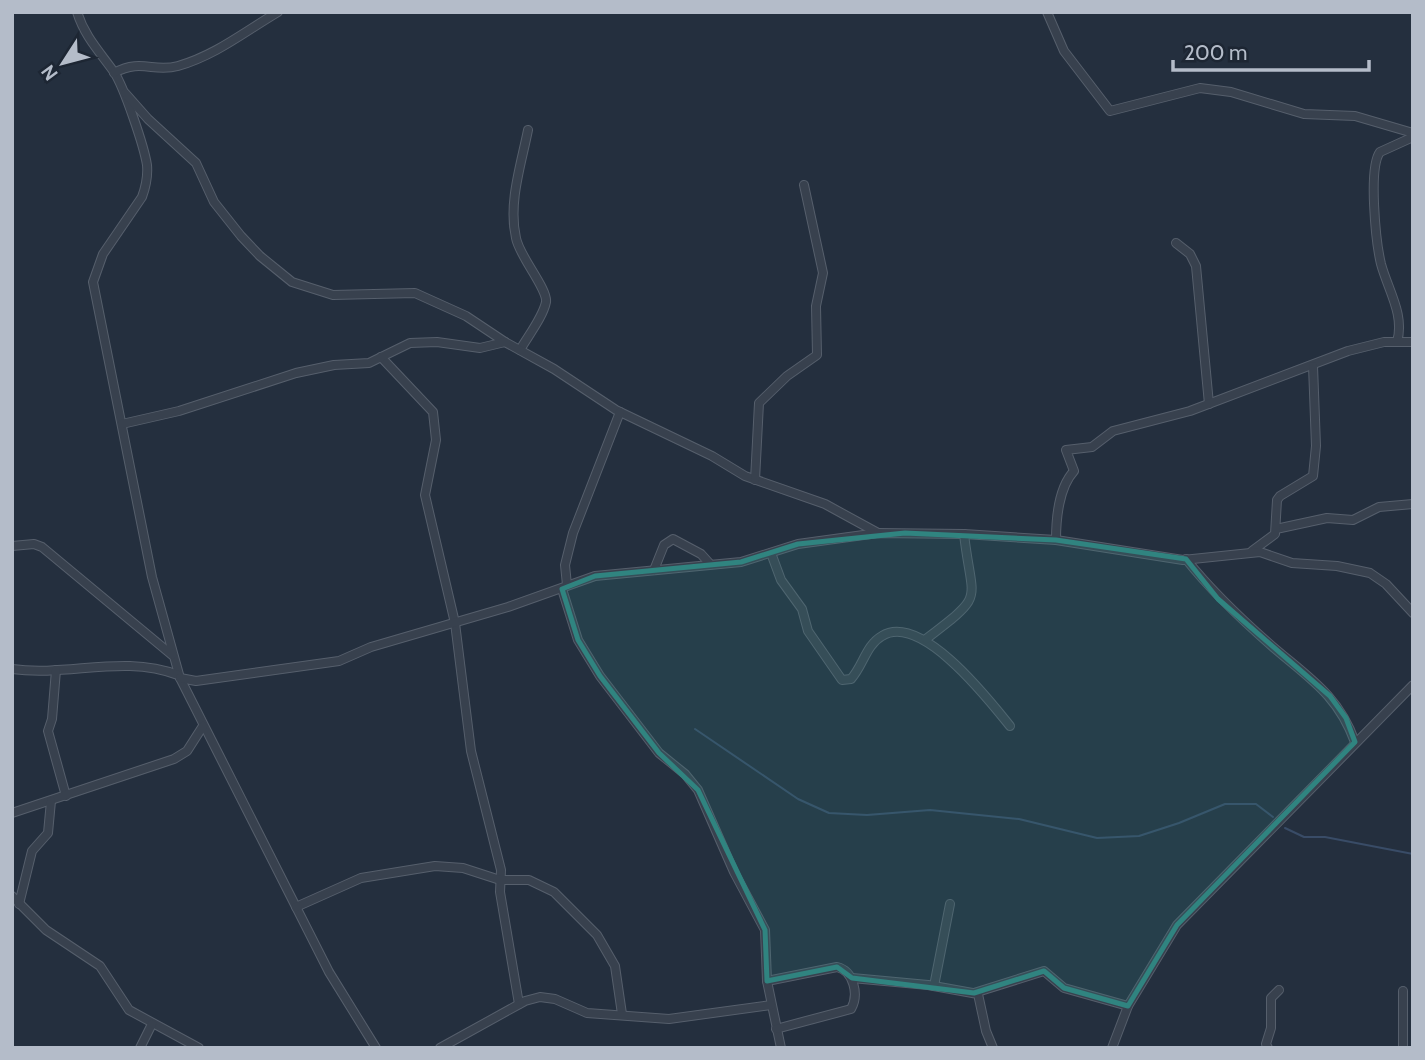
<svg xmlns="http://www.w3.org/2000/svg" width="1425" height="1060" viewBox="0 0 1425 1060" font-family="Cabin,sans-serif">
	<rect width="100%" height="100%" fill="#242f3e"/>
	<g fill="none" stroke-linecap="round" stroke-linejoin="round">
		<!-- stream -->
		<g stroke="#394c67" stroke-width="2">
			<path d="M695 729 798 799 829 813 867 815 930 810 1019 819 1097 838 1139 836 1179 823 1225 804H1256L1273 817"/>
			<path d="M1285 828 1304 837H1325L1413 854"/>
		</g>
		<defs>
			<g id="minor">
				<path d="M77 12C85 37 99 51 114 72 124 87 144 146 147 165 148 176 146 186 142 197L103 254 93 282 152 577 180 678 329 972 376 1048"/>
				<path d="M1047 12 1064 51 1110 111 1200 88 1231 92 1304 114 1355 116 1413 133"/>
				<path d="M114 73C142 58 153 73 178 66 216 55 244 32 278 12"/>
				<path d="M125 93 148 119 196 163 214 202 241 236 260 256 292 282 333 295 415 293 466 316 505 342"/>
				<path d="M1176 243 1190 254 1196 266 1209 404"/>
				<path d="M1397 342C1405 315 1388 290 1381 264 1376 243 1368 168 1380 152L1413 137"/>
				<path d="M520 350C528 336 543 317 546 302 548 289 519 256 516 238 508 203 521 165 528 130"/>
				<path d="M381 357 433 412 436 440 425 495 455 623 471 751 501 870 500 892 519 1004"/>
				<path d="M122 424 179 411 296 373 334 365 369 363 410 343 437 342 480 348 505 342 554 369 616 410 712 456 745 476 825 504 878 533"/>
				<path d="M755 480 759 403 787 376 817 355 816 306 823 273 804 185"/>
				<path d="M1276 529 1327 518 1353 520 1379 507 1413 504"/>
				<path d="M1056 540C1056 519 1059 487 1074 471L1066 450 1092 447 1113 431 1190 411 1348 351 1384 342H1413"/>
				<path d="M12 546 34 544 42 547 172 655"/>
				<path d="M1252 551 1275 534 1277 500 1280 496 1313 476 1316 446 1313 366"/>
				<path d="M771 553 781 580 802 609 808 631 842 680 851 679C863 666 866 645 882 636 921 612 989 700 1010 726"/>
				<path d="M1186 559C1212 592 1241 619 1273 647 1309 678 1338 695 1355 742"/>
				<path d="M654 570 664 545 673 539 701 554 710 564"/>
				<path d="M567 585 565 565 573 533 620 412"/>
				<path d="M562 589 578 640 600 676 659 753 685 774 698 790 734 872 765 930 767 981 781 1048"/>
				<path d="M926 639C987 592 972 605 964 534"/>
				<path d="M12 669C69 677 123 654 178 675"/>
				<path d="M56 670 52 719 48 731 66 796"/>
				<path d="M180 678 196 681 339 661 371 647 508 607 595 576 741 562 798 544 878 533 964 534 1056 540 1183 560 1260 552 1292 563 1337 566 1370 573 1386 584 1413 613"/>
				<path d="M12 813 174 759 187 751 203 726"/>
				<path d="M12 896 46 930 100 966 129 1010 199 1048"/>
				<path d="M19 904 32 851 48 833 51 801"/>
				<path d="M296 907 361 878 435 866 463 868 500 880H529L554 892 597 935 615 966 622 1014"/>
				<path d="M852 978 928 985 978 994 986 1031 993 1048"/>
				<path d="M767 981 837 967C854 971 859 995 851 1009L776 1029"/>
				<path d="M934 986 950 904"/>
				<path d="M1403 991V1048"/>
				<path d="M974 993 1044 971 1064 988 1128 1006"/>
				<path d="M140 1048 152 1024"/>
				<path d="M440 1048 525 1001 540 997 555 999 587 1013 669 1019 771 1005"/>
				<path d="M1112 1048 1128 1006 1177 925 1413 685"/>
				<path d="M1268 1048 1266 1044 1271 1028V998L1279 990"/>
			</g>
		</defs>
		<!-- minor casing -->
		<use href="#minor" stroke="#565f6c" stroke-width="10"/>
		<!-- minor -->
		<use href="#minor" stroke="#38414e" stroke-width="8"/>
	</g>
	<!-- marked area -->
	<path fill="#308480" fill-opacity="0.2" stroke="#308480" stroke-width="5" stroke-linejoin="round" d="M905 533 1056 540 1186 559 1218 599 1330 696 1346 718 1355 742 1177 925 1128 1006 1064 988 1044 971 974 993 852 978 837 967 767 981 765 930 698 790 659 753 600 676 578 640 562 589 595 576 741 562 798 544Z"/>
	<!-- border -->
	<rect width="1425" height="1060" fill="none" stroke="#b4bcc9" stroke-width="28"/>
	<!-- north arrow -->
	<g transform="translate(63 63) rotate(234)" stroke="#1d2633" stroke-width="5" paint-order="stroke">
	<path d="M0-5L12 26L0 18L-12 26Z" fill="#b4bcc9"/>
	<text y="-10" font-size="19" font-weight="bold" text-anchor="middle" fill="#b4bcc9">N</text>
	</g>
	<!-- scale -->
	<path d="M1173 60v10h196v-10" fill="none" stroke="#b4bcc9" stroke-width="3.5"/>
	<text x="1184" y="60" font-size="21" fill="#b4bcc9" stroke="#1d2633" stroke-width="5" paint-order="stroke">200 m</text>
</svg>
